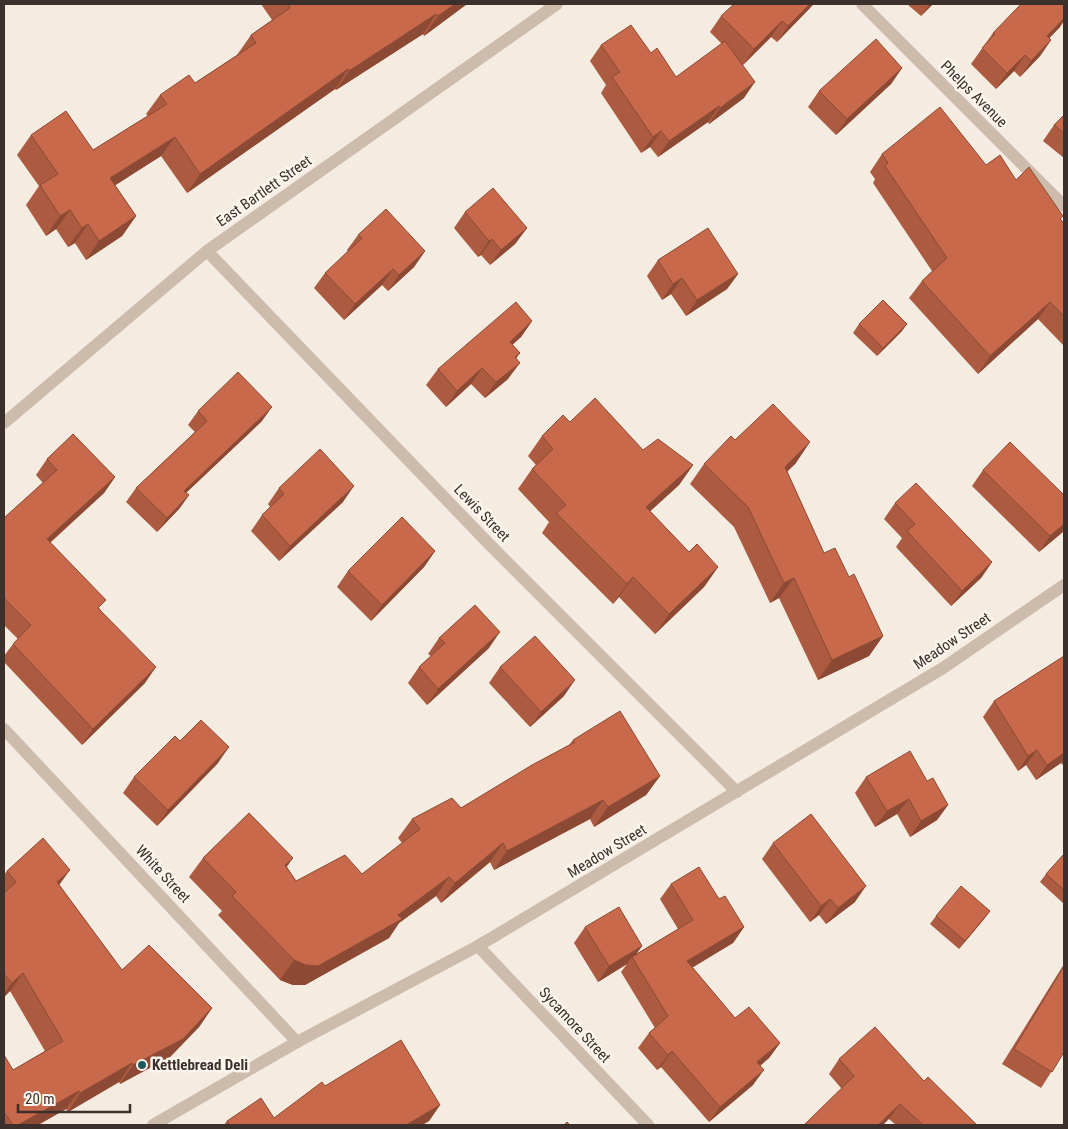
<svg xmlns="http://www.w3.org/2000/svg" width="1068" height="1129" viewBox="0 0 1068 1129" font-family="'Roboto Condensed',sans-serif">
	<rect width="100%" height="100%" fill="#f4ebe1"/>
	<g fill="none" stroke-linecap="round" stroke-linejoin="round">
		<!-- minor -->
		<g stroke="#cdbbac" stroke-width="12">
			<path d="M862 4 1064 206"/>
			<path d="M207 251 491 546 737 792"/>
			<path d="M4 423 207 251 557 4"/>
			<path d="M4 729 297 1042"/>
			<path d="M478 946 648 1125"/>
			<path d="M153 1125 297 1042 478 946 943 668 1064 585"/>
		</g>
	</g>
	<!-- wall -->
	<g fill="#ac5a40">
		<path d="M261 4H467L424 36 423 34 336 90 335 89 187 193 161 156 115 185 136 216 122 236 86 260 75 243 68 247 56 229 46 236 26 205 39 186 17 155 31 135 93 150 148 116 146 114 160 95 195 83 237 55 251 35 272 20Z"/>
		<path d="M907 4H933L921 16Z"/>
		<path d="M810 8 777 42 771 37 743 65 744 98 709 124 708 122 658 157 650 147 641 153 601 93 606 85 590 61 601 45 651 53 676 77 722 44 710 32 721 16Z"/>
		<path d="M1060 27 1049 38 1051 40 1040 56 1020 77 1014 71 996 89 971 64 993 33Z"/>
		<path d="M902 68 891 84 836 135 808 107 819 91Z"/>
		<path d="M1064 115V158L1043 141 1054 125Z"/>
		<path d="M882 154 986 165 1016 180 1061 219 1064 224V346L1038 319 978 374 909 298 922 281 932 271 873 183 875 179 870 172Z"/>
		<path d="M465 212 527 228 515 244 490 265 481 255 478 257 454 228Z"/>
		<path d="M358 235 425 251 414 267 388 291 382 285 344 320 314 288 325 273 348 252 347 250Z"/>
		<path d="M658 260 738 274 727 289 686 316 671 294 662 300 647 276Z"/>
		<path d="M532 321 521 337 512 345 520 353 516 359 508 379 485 398 471 384 446 407 426 385 438 369Z"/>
		<path d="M859 324H907L901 332 877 356 853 333Z"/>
		<path d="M198 411 262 421 186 493 189 495 179 509 157 532 126 502 136 488 195 432 188 425Z"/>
		<path d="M570 422 643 450 693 465 679 485 650 511 689 552 718 567 704 587 655 634 619 597 613 604 542 533 549 522 518 489 532 469 536 465 528 456 542 436Z"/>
		<path d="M735 440 796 463 787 472 824 553 849 577 883 636 869 656 818 680 779 598 770 603 734 527 690 484 704 464Z"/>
		<path d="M47 459 115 477 104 493 50 543 100 609 145 683 82 745 4 662V656L13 644 18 639 4 625V518L43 483 36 475Z"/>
		<path d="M983 470 1064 495V531L1039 552 972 486Z"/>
		<path d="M279 488 343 502 279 561 251 531 262 515 270 507 268 504Z"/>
		<path d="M895 503 992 562 981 578 951 606 896 547 902 538 884 519Z"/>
		<path d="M435 551 424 567 371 621 337 587 348 571Z"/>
		<path d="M439 638 489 648 427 705 408 683 419 667 431 656 428 654Z"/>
		<path d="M1064 656V766L1061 763 1036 780 1026 765 1018 771 983 717 994 701Z"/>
		<path d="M500 667 564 696 530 727 489 683Z"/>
		<path d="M573 740 660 776 646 795 594 827 590 819 494 870 490 862 441 903 436 896 399 923 389 938 305 985H293L280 980 218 915 222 911 189 877 203 858 287 867 296 881 362 874 402 843 398 838 412 819 461 808 569 745Z"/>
		<path d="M180 741 218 763 157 826 123 793 134 777Z"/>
		<path d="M866 777 948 805 937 820 910 837 897 814 875 827 855 793Z"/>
		<path d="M773 843 855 902 826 924 819 915 810 922 762 859Z"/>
		<path d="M1064 854V901L1063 903 1040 882 1046 874Z"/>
		<path d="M7 871 59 885 122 970 212 1008 199 1027 170 1057 120 1084 119 1082 68 1112 66 1109 38 1125H4V1055L13 1070 45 1051 10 991 4 997V875Z"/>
		<path d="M671 884 719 899 744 927 733 943 692 967 735 1018 780 1043 769 1058 760 1066 753 1085 709 1122 661 1067 657 1070 638 1048 649 1033 655 1028 621 972 627 964 598 982 574 943 585 927 642 946 636 954 678 929 660 899Z"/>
		<path d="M990 911 984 919 959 949 930 924 936 916Z"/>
		<path d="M1064 964V1052L1041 1088 1002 1064Z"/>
		<path d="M839 1059 924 1081 977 1125H896L889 1119 841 1088 829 1074Z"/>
		<path d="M325 1086 440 1105 429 1121 422 1125H224L227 1121 274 1118Z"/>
	</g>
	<!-- shaded-wall -->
	<g fill="#8c4a34">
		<path d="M455 4H467L424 36 438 16Z"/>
		<path d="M810 4H814L810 8 777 42 788 26Z"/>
		<path d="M930 4H933L921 16Z"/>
		<path d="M436 14 423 34 336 90 349 71Z"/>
		<path d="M1064 18V21L1060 27 1036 52 1047 36Z"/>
		<path d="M782 21 771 37 743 65 754 49Z"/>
		<path d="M1051 40 1040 56 1020 77 1031 61Z"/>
		<path d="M1025 55 1014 71 996 89 1007 73Z"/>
		<path d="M902 68 891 84 836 135 847 119Z"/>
		<path d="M348 69 335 89 187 193 200 174Z"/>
		<path d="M755 82 744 98 709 124 720 108Z"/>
		<path d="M719 106 708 122 658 157 669 141Z"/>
		<path d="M661 131 650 147 641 153 653 137Z"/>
		<path d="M175 137 161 156 97 197 110 178Z"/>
		<path d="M70 210 56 229 46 236 60 216Z"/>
		<path d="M136 216 122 236 86 260 99 241Z"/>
		<path d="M88 224 75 243 68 247 82 228Z"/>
		<path d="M527 228 515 244 490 265 501 250Z"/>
		<path d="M492 239 481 255 478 257 489 241Z"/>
		<path d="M425 251 414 267 388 291 399 275Z"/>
		<path d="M393 269 382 285 344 320 355 304Z"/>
		<path d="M738 274 727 289 686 316 697 300Z"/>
		<path d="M682 278 671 294 662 300 673 284Z"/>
		<path d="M1050 302 1038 319 978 374 990 356Z"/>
		<path d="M532 321 521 337 498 358 510 342Z"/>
		<path d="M907 324 901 332 877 356 883 348Z"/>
		<path d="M520 363 508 379 485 398 496 382Z"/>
		<path d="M482 368 471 384 446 407 457 391Z"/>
		<path d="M272 407 262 421 174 504 184 491Z"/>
		<path d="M810 442 796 463 770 487 785 467Z"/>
		<path d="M693 465 679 485 633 527 646 507Z"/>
		<path d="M115 477 104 493 36 555 47 539Z"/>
		<path d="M354 486 343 502 279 561 290 546Z"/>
		<path d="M189 495 179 509 157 532 167 518Z"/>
		<path d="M1064 524V531L1039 552 1050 536Z"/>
		<path d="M435 551 424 567 371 621 382 605Z"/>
		<path d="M992 562 981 578 951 606 962 591Z"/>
		<path d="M718 567 704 587 655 634 669 614Z"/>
		<path d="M633 577 619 597 613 604 627 584Z"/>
		<path d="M794 578 779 598 770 603 784 583Z"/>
		<path d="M500 632 489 648 427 705 438 689Z"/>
		<path d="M883 636 869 656 818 680 832 660Z"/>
		<path d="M156 667 145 683 82 745 93 729Z"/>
		<path d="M575 680 564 696 530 727 541 712Z"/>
		<path d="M229 747 218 763 157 826 168 810Z"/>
		<path d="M1037 750 1026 765 1018 771 1028 756Z"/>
		<path d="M1064 753V759L1061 763 1036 780 1047 765Z"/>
		<path d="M660 776 646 795 594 827 608 807Z"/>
		<path d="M909 799 897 814 875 827 887 811Z"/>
		<path d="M603 800 590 819 494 870 507 851Z"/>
		<path d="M948 805 937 820 910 837 921 821Z"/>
		<path d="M503 843 490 862 441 903 455 883Z"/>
		<path d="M293 858 279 878 285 865Z"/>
		<path d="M70 870 57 888V882Z"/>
		<path d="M449 877 436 896 399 923 389 938 305 985H293L280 980 294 960 398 915Z"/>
		<path d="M866 886 855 902 826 924 838 908Z"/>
		<path d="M830 899 819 915 810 922 821 906Z"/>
		<path d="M990 911 984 919 959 949 965 941Z"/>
		<path d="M744 927 733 943 677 977 687 961Z"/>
		<path d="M642 946 633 959 632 957 627 964 598 982 609 966Z"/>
		<path d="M23 973 10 991 4 997V994L12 983Z"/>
		<path d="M212 1008 199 1027 170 1057 120 1084 133 1065Z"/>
		<path d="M780 1043 769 1058 746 1077 757 1062Z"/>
		<path d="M672 1051 661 1067 657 1070 668 1055Z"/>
		<path d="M132 1063 119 1082 68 1112 80 1093Z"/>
		<path d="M764 1070 753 1085 709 1122 720 1107Z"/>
		<path d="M79 1091 66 1109 38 1125H18Z"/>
		<path d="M900 1104 889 1119 883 1125H878Z"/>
		<path d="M440 1105 429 1121 422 1125H406Z"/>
	</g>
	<!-- building -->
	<g fill="#c8694b" stroke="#8c4a34">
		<path d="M288 4H455L438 16 436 14 349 71 348 69 200 174 175 137 110 178 136 216 99 241 88 224 82 228 70 210 60 216 40 185 58 174 31 135 66 111 93 150 167 104 160 95 189 75 195 83 256 43 251 35 290 8Z"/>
		<path d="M734 4H810L788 26 782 21 754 49 721 16Z"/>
		<path d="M1021 4H1063L1064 5V18L1047 36 1051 40 1031 61 1025 55 1007 73 982 48 995 34 993 33Z"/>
		<path d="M631 25 651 53 657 48 676 77 725 41 755 82 720 108 719 106 669 141 661 131 653 137 612 77 620 72 601 45Z"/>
		<path d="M876 39 902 68 847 119 819 91Z"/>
		<path d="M940 107 986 165 1000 155 1016 180 1029 167 1063 216 1060 219 1064 224V316L1050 302 990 356 922 281 947 258 885 166 888 163 882 154Z"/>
		<path d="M1064 115V133L1054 125Z"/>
		<path d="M493 188 527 228 501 250 492 239 489 241 465 212Z"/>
		<path d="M386 209 425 251 399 275 393 269 355 304 325 273 362 238 358 235Z"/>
		<path d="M708 228 738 274 697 300 682 278 673 284 658 260Z"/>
		<path d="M883 300 907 324 883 348 859 324Z"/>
		<path d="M516 302 532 321 510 342 520 353 515 357 520 363 496 382 482 368 457 391 438 369Z"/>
		<path d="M238 372 272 407 184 491 189 495 167 518 136 488 207 421 198 411Z"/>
		<path d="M595 398 643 450 658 439 693 465 646 507 689 552 697 544 718 567 669 614 633 577 627 584 556 513 566 505 532 469 553 449 542 436 563 415 570 422Z"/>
		<path d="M773 404 810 442 785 467 824 553 835 548 849 577 854 574 883 636 832 660 794 578 784 583 748 507 704 464 731 436 735 440Z"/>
		<path d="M73 434 115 477 47 539 106 600 98 608 156 667 93 729 13 644 31 625 4 598V518L57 470 47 459Z"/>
		<path d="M1010 442 1064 495V524L1050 536 983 470Z"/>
		<path d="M320 449 354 486 290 546 262 515 284 494 279 488Z"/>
		<path d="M916 483 992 562 962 591 907 531 915 524 895 503Z"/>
		<path d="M402 517 435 551 382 605 348 571Z"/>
		<path d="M475 605 500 632 438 689 419 667 445 643 439 638Z"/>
		<path d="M535 636 575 680 541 712 500 667Z"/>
		<path d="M1064 656V753L1047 765 1037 750 1028 756 994 701Z"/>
		<path d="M620 711 660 776 608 807 603 800 507 851 503 843 455 883 449 877 398 915 402 919 318 966 306 965 294 960 232 896 236 892 203 858 249 813 293 858 285 865 296 881 345 855 362 874 420 829 412 819 452 798 461 808 532 765 575 742 573 740Z"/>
		<path d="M201 720 229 747 168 810 134 777 175 736 180 741Z"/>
		<path d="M910 751 927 781 933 778 948 805 921 821 909 799 887 811 866 777Z"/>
		<path d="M811 814 866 886 838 908 830 899 821 906 773 843Z"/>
		<path d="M43 838 70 870 57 882 122 970 149 945 212 1008 183 1039 133 1065 132 1063 80 1093 79 1091 18 1125H13L4 1112V1055L13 1070 63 1041 23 973 12 983 4 974V893L16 882 7 871Z"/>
		<path d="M1064 854V890L1046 874Z"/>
		<path d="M699 867 719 899 725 896 744 927 687 961 735 1018 749 1007 780 1043 757 1062 764 1070 720 1107 672 1051 668 1055 649 1033 668 1016 632 957 693 920 671 884Z"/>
		<path d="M961 886 990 911 965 941 936 916Z"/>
		<path d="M619 907 642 946 609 966 585 927Z"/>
		<path d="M1064 966V1052L1052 1072 1014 1049Z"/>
		<path d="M875 1027 924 1081 928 1077 977 1125H923L900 1104 878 1125H804L854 1076 839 1059Z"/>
		<path d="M401 1040 440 1105 406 1125H230L227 1121 261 1098 274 1118 322 1082 325 1086Z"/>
		<path d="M567 1122 570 1125H564Z"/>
	</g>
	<!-- markers -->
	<circle fill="#1f5a5e" stroke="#fbf5ee" stroke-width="2" cx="142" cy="1065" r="5"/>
	<g text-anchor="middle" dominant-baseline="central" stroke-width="5" stroke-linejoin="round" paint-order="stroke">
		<!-- street labels -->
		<g font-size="15" fill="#3b302b" stroke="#fbf5ee">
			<text transform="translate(974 94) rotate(45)">Phelps Avenue</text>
			<text transform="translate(264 191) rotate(-35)">East Bartlett Street</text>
			<text transform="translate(482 513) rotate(46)">Lewis Street</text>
			<text transform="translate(952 641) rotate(-34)">Meadow Street</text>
			<text transform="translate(607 851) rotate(-31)">Meadow Street</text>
			<text transform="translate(163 874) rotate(47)">White Street</text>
			<text transform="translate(575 1025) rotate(47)">Sycamore Street</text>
		</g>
		<!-- poi labels -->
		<g font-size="15" font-weight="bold" fill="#3b302b" stroke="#fbf5ee" text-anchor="start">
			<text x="152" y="1065">Kettlebread Deli</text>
		</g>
	</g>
	<!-- border -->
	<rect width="1068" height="1129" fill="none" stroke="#3b302b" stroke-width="10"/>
	<!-- scale -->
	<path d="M18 1104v8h112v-8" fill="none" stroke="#3b302b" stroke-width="2.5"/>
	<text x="25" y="1104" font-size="15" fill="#3b302b" stroke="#fbf5ee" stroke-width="4" paint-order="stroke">20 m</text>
</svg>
